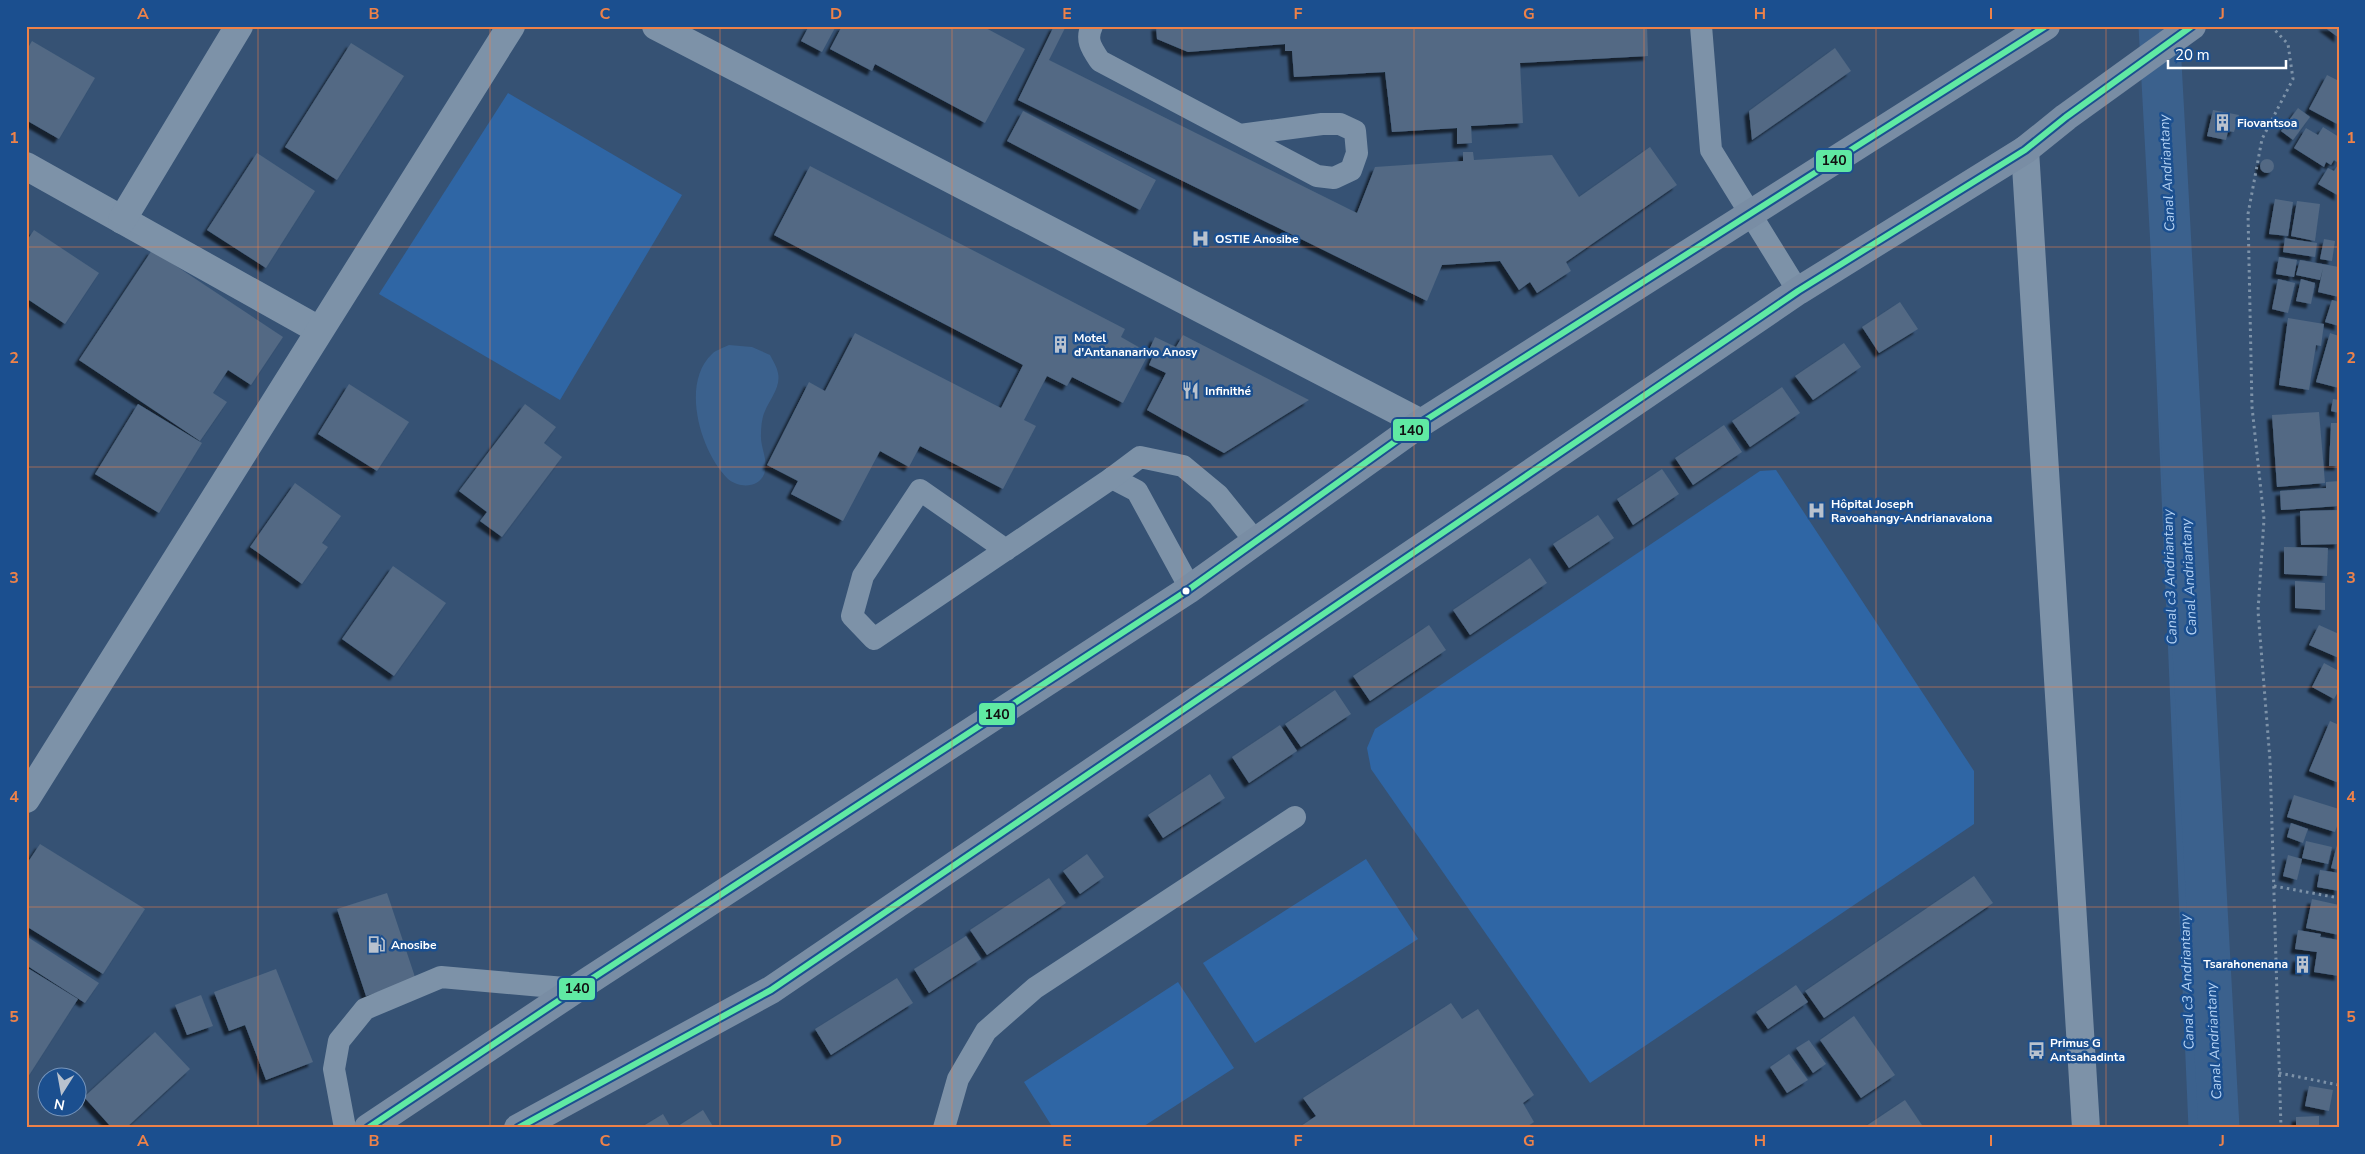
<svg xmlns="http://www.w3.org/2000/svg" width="2365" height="1154" viewBox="0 0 2365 1154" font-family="'Nunito Sans',sans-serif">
	<defs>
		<filter id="shadow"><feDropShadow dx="-4.5" dy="4.5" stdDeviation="1" flood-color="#0009"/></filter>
	</defs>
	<rect width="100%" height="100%" fill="#365274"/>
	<!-- green -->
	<g fill="#2f66a5">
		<path d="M508 93 682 195 560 400 379 294Z"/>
		<path d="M1776 470 1974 771V824L1590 1083 1371 769 1367 748 1375 729 1760 471Z"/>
		<path d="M1366 859 1418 939 1255 1043 1203 963Z"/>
		<path d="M1178 982 1234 1068 1141 1128H1053L1024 1082Z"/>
	</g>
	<!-- water -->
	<path fill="#3b618d" d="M729 345 752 347 770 355C773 361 777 367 778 373 781 387 770 399 765 411 762 417 761 427 761 434 760 447 768 459 765 471 761 488 740 489 728 479 701 453 680 384 712 354 716 350 723 348 729 345Z"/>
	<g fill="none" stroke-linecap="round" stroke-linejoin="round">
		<!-- stream -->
		<path stroke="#3b618d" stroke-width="11" d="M2147 26 2194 1128"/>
		<!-- canal -->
		<path stroke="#3b618d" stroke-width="41" d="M2159 26 2219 1128"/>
	</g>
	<!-- building -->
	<g fill="#526984" filter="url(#shadow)">
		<path d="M809 26H836L822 52 801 41Z"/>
		<path d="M842 26H982L1025 49 985 123 875 64 872 71 830 49Z"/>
		<path d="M1054 26H1066L1049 60 1357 213 1375 167 1463 161V152H1473L1474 160 1552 155 1579 197 1650 147 1677 185 1566 262 1571 271 1537 293 1530 282 1519 290 1500 261 1442 265 1427 301 1018 100Z"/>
		<path d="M1156 26H1647L1648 56 1520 63 1523 123 1471 126 1472 143 1457 144V128L1392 132 1385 72 1294 77 1292 51H1285V44L1188 52 1157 39Z"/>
		<path d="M2323 26H2339V38Z"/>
		<path d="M32 41 95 78 59 139 26 120V51Z"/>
		<path d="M351 43 404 76 337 180 285 147Z"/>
		<path d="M1835 48 1851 71 1752 140 1749 111Z"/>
		<path d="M2327 75 2339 81V125L2309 109Z"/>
		<path d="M2298 108 2310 117 2293 140 2281 131Z"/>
		<path d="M2213 110 2239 115 2234 132 2228 131 2226 140 2207 136Z"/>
		<path d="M1023 111 1156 180 1140 210 1007 141Z"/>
		<path d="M2323 127 2339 137V159L2337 162 2334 160 2331 165 2326 162 2324 167 2294 148 2306 128 2318 135Z"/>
		<path d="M257 153 315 191 266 268 207 230Z"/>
		<circle cx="2267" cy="166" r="7"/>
		<path d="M2339 163V196L2318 184 2328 168 2334 171Z"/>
		<path d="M810 166 1125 329 1121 337 1149 353 1123 403 1072 377 1067 386 1047 376 1024 420 1036 426 1003 489 920 446 909 467 880 451 843 521 791 494 798 481 767 465 809 382 825 391 855 333 1001 408 1023 365 774 235Z"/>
		<path d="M2275 199 2293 202 2288 236 2269 234Z"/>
		<path d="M2297 201 2320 204 2315 241 2291 236Z"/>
		<path d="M34 230 99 273 65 324 26 298V242Z"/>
		<path d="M2285 238 2317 243 2315 257 2283 252Z"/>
		<path d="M2324 239 2335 241 2332 261 2320 259Z"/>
		<path d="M152 250 283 337 251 385 228 370 213 393 227 402 200 441 79 360Z"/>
		<path d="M2279 257 2297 260 2294 277 2276 274Z"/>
		<path d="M2300 260 2339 267V297L2318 292 2323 268 2320 280 2296 275Z"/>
		<path d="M2278 279 2295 283 2288 313 2272 309Z"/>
		<path d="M2301 279 2315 283 2311 304 2296 301Z"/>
		<path d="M2332 300 2339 302V326L2325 322Z"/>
		<path d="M1900 302 1918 329 1879 353 1862 327Z"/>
		<path d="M2288 318 2324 324 2321 346 2316 345 2309 390 2279 385Z"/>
		<path d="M2330 333 2339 336V388L2316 382Z"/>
		<path d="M1183 335 1309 400 1224 453 1147 410 1166 373 1149 365 1155 351 1150 348 1155 337 1176 347Z"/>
		<path d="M1844 343 1861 367 1813 400 1795 376Z"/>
		<path d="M349 384 409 422 377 471 318 434Z"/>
		<path d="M1782 387 1800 413 1750 447 1732 421Z"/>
		<path d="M2333 399 2339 400V413L2331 411Z"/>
		<path d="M138 404 202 443 159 513 95 474Z"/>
		<path d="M525 404 556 427 544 443 562 457 502 537 480 521 487 512 459 491Z"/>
		<path d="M2319 412 2325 483 2277 487 2272 415Z"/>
		<path d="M2331 423H2339V466H2329Z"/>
		<path d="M1724 425 1742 452 1693 485 1675 458Z"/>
		<path d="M1662 469 1679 494 1633 525 1617 499Z"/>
		<path d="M2339 481V506L2281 510 2280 491 2326 488V482Z"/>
		<path d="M295 483 341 516 322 543 328 547 302 584 250 547Z"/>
		<path d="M2339 510V544L2301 545 2300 511Z"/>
		<path d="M1598 515 1614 538 1569 568 1553 544Z"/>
		<path d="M2284 547 2328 548 2327 576 2284 574Z"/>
		<path d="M1530 558 1547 583 1470 635 1453 610Z"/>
		<path d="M393 566 446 603 394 676 342 639Z"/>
		<path d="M2295 581 2325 583V610L2295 608Z"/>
		<path d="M1429 625 1446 650 1370 701 1353 676Z"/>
		<path d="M2319 625 2339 634V658L2309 645Z"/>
		<path d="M2324 663 2339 671V690L2334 699 2312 687Z"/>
		<path d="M1335 690 1351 714 1301 747 1285 724Z"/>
		<path d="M2330 721 2339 725V783L2309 771Z"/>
		<path d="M1280 725 1297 751 1249 783 1232 757Z"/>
		<path d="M1210 774 1225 798 1163 838 1148 815Z"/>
		<path d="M2294 795 2339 809V821L2335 832 2287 817Z"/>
		<path d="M2291 823 2308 829 2303 843 2287 837Z"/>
		<path d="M2306 841 2332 847 2328 864 2302 858Z"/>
		<path d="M40 844 145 909 103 974 26 926V865Z"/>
		<path d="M2337 845H2339V870L2331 868Z"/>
		<path d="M1087 854 1104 877 1080 894 1063 871Z"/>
		<path d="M2288 855 2302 859 2297 880 2283 876Z"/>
		<path d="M2320 870 2339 873V891L2317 887Z"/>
		<path d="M1974 876 1993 903 1824 1018 1805 991Z"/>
		<path d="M1049 878 1066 903 987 955 970 930Z"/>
		<path d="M387 893 416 980 366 996 337 909Z"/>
		<path d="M2312 899 2339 905V935L2306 928Z"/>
		<path d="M2298 930 2321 934 2320 937 2339 940V976L2314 972 2317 952 2295 949Z"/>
		<path d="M26 936 99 983 85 1003 26 965Z"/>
		<path d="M966 936 981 959 929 993 914 969Z"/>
		<path d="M2297 957 2308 958 2306 971 2295 970Z"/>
		<path d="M26 967 78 999 26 1080Z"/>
		<path d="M276 969 313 1062 266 1080 245 1025 229 1031 214 992Z"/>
		<path d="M897 978 913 1003 831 1055 815 1029Z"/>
		<path d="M1796 985 1808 1002 1768 1029 1756 1012Z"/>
		<path d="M201 995 213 1026 187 1035 175 1005Z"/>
		<path d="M1451 1003 1462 1019 1478 1009 1534 1095 1523 1103 1534 1122 1525 1128H1302L1301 1126 1316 1116 1303 1098Z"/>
		<path d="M1854 1016 1895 1075 1861 1098 1820 1040Z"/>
		<path d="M155 1032 190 1069 126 1128H112L84 1097Z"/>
		<path d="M1809 1040 1826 1064 1813 1073 1796 1048Z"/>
		<path d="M1789 1054 1808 1080 1787 1093 1770 1067Z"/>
		<path d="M2309 1086 2333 1090 2329 1111 2305 1106Z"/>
		<path d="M1905 1100 1924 1128H1863Z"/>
		<path d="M703 1110 714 1128H675Z"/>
		<path d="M663 1114 671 1128H640Z"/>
		<path d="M2319 1116V1128H2296V1117Z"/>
	</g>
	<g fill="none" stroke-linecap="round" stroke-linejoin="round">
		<!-- path -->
		<g stroke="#7d92a8" stroke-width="3" stroke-dasharray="2.5 4" stroke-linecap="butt">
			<path d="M2271 26 2288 44 2293 79 2262 139 2248 214 2252 407 2264 519 2258 611 2270 760 2281 1128"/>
			<path d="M2274 886 2339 898"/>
			<path d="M2279 1073 2339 1085"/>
		</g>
		<!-- service -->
		<g stroke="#7d92a8" stroke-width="22">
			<path d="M1092 26C1085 40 1092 49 1100 61L1317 176 1334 178 1351 170 1357 153 1355 131 1340 124H1322L1240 135"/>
			<path d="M1701 26 1711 150 1798 291"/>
			<path d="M1112 478 1137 491 1190 588"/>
			<path d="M1006 550 920 490 863 576 852 616 874 639 1112 478 1140 457 1183 466 1218 495 1256 542"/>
			<path d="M345 1128 334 1069 339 1041 365 1009 441 977 576 989"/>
			<path d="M944 1128 958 1079 986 1031 1035 988 1295 817"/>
		</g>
		<!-- minor -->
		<g stroke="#7d92a8" stroke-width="28">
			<path d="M656 26 1421 423"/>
			<path d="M2025 150 2086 1128"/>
			<path d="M26 166 319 330"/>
			<path d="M122 220 239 26"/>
			<path d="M26 799 511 26"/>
		</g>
		<!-- secondary -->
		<g stroke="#798da4" stroke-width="28">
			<path d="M368 1128 576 989 1188 590 1421 423 2046 26"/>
			<path d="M518 1128 771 990 1798 291 2025 150 2066 117 2192 26"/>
		</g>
		<defs>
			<g id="bus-1">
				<path d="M368 1128 576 989 1188 590 1421 423 2046 26"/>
				<path d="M518 1128 771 990 1798 291 2025 150 2066 117 2192 26"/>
			</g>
		</defs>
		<!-- bus-1 casing -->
		<use href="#bus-1" stroke="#1b4f8f" stroke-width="10"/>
		<!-- bus-1 -->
		<use href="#bus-1" stroke="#60e9a3" stroke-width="6"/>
	</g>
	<!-- grid -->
	<path fill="none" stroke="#ee8249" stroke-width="1" stroke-opacity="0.55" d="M258 26V1128M490 26V1128M720 26V1128M952 26V1128M1182 26V1128M1414 26V1128M1644 26V1128M1876 26V1128M2106 26V1128M26 247H2339M26 467H2339M26 687H2339M26 907H2339"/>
	<!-- icons -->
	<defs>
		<symbol id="building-bare" viewBox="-9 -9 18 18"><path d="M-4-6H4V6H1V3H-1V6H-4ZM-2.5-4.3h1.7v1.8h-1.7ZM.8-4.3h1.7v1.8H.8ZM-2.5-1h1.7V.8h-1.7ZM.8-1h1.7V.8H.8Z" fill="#b9c2ce" stroke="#1b4f8f" stroke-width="2.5" paint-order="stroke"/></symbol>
		<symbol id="hospital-bare" viewBox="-9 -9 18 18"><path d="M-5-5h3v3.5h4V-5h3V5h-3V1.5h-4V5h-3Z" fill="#b9c2ce" stroke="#1b4f8f" stroke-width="2.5" paint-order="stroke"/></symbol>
		<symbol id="restaurant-bare" viewBox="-9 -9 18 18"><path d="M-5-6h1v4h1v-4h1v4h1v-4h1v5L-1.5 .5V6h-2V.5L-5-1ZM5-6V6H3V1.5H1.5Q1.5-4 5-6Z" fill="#b9c2ce" stroke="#1b4f8f" stroke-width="2.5" paint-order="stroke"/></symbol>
		<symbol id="fuel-bare" viewBox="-9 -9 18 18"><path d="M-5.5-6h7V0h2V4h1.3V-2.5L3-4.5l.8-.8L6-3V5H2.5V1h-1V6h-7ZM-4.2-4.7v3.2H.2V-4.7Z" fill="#b9c2ce" stroke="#1b4f8f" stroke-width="2.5" paint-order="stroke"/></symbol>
		<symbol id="bus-bare" viewBox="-9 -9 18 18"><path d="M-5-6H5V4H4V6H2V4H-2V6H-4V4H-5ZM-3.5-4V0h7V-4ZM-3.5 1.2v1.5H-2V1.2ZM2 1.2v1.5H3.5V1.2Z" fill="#b9c2ce" stroke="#1b4f8f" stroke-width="2.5" paint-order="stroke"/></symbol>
	</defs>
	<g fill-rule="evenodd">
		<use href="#building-bare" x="2210" y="110" width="25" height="25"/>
		<use href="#hospital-bare" x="1188" y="226" width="25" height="25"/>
		<use href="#building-bare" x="1048" y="332" width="25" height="25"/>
		<use href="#restaurant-bare" x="1178" y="378" width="25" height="25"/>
		<use href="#hospital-bare" x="1804" y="498" width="25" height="25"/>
		<use href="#fuel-bare" x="364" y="932" width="25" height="25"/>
		<use href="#building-bare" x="2290" y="952" width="25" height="25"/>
		<use href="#bus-bare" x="2024" y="1038" width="25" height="25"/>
	</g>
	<!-- markers -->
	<circle fill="#fff" stroke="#1b4f8f" stroke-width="2" cx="1186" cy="591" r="4.5"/>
	<g text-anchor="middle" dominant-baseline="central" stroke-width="5" stroke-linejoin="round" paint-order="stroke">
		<!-- poi labels -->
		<g font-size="12" font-weight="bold" fill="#fff" stroke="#1b4f8f" text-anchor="start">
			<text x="2237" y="123">Fiovantsoa</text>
			<text x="1215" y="239">OSTIE Anosibe</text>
			<text x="1074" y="338">Motel<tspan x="1074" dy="14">d'Antananarivo Anosy</tspan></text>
			<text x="1205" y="391">Infinithé</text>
			<text x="1831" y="504">Hôpital Joseph<tspan x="1831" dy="14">Ravoahangy-Andrianavalona</tspan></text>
			<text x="391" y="945">Anosibe</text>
			<text x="2288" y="964" text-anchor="end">Tsarahonenana</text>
			<text x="2050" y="1043">Primus G<tspan x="2050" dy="14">Antsahadinta</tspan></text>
		</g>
		<!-- water labels -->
		<g font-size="14" font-style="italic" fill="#b5d3f5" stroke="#1b4f8f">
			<text transform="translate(2167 173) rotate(-93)">Canal Andriantany</text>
			<text transform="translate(2170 577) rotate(-92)">Canal c3 Andriantany</text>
			<text transform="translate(2189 577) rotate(-93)">Canal Andriantany</text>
			<text transform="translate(2187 982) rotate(-92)">Canal c3 Andriantany</text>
			<text transform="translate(2214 1041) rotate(-93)">Canal Andriantany</text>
		</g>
	</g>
	<g stroke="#1b4f8f" stroke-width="2">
		<rect x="1815" y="149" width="38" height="24" rx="5" fill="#60e9a3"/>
		<rect x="1392" y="418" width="38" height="24" rx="5" fill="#60e9a3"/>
		<rect x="978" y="702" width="38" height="24" rx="5" fill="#60e9a3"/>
		<rect x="558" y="977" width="38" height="24" rx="5" fill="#60e9a3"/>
	</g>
	<g font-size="14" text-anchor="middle" font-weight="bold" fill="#111">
		<text x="1834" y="165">140</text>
		<text x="1411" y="435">140</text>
		<text x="997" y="719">140</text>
		<text x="577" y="993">140</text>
	</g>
	<!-- border -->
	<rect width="2365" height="1154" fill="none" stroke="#1b4f8f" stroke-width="55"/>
	<!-- north arrow -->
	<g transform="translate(62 1092) rotate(191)"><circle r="24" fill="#1b4f8f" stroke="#7695bc"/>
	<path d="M0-4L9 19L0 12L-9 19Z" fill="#b9c2ce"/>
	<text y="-8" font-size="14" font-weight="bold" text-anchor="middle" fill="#ffffff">N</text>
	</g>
	<!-- scale -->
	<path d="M2168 60v8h118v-8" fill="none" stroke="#ffffff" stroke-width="2.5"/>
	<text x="2175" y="60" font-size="15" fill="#ffffff" stroke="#1b4f8f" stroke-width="4" paint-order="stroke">20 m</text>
	<rect x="28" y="28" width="2310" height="1098" fill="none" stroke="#ee8249" stroke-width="2"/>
	<g font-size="16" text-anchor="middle" font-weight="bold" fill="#ee8249">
		<text x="143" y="19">A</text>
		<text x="374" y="19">B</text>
		<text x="605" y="19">C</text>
		<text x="836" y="19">D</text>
		<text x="1067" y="19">E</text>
		<text x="1298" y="19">F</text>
		<text x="1529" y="19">G</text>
		<text x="1760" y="19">H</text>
		<text x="1991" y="19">I</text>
		<text x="2222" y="19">J</text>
		<text x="14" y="143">1</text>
		<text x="2351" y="143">1</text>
		<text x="14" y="363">2</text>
		<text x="2351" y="363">2</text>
		<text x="14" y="583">3</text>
		<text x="2351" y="583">3</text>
		<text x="14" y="802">4</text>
		<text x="2351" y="802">4</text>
		<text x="14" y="1022">5</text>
		<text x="2351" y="1022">5</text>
		<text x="143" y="1146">A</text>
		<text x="374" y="1146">B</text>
		<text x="605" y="1146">C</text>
		<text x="836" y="1146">D</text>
		<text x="1067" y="1146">E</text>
		<text x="1298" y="1146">F</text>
		<text x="1529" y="1146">G</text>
		<text x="1760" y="1146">H</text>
		<text x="1991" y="1146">I</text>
		<text x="2222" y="1146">J</text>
	</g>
</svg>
